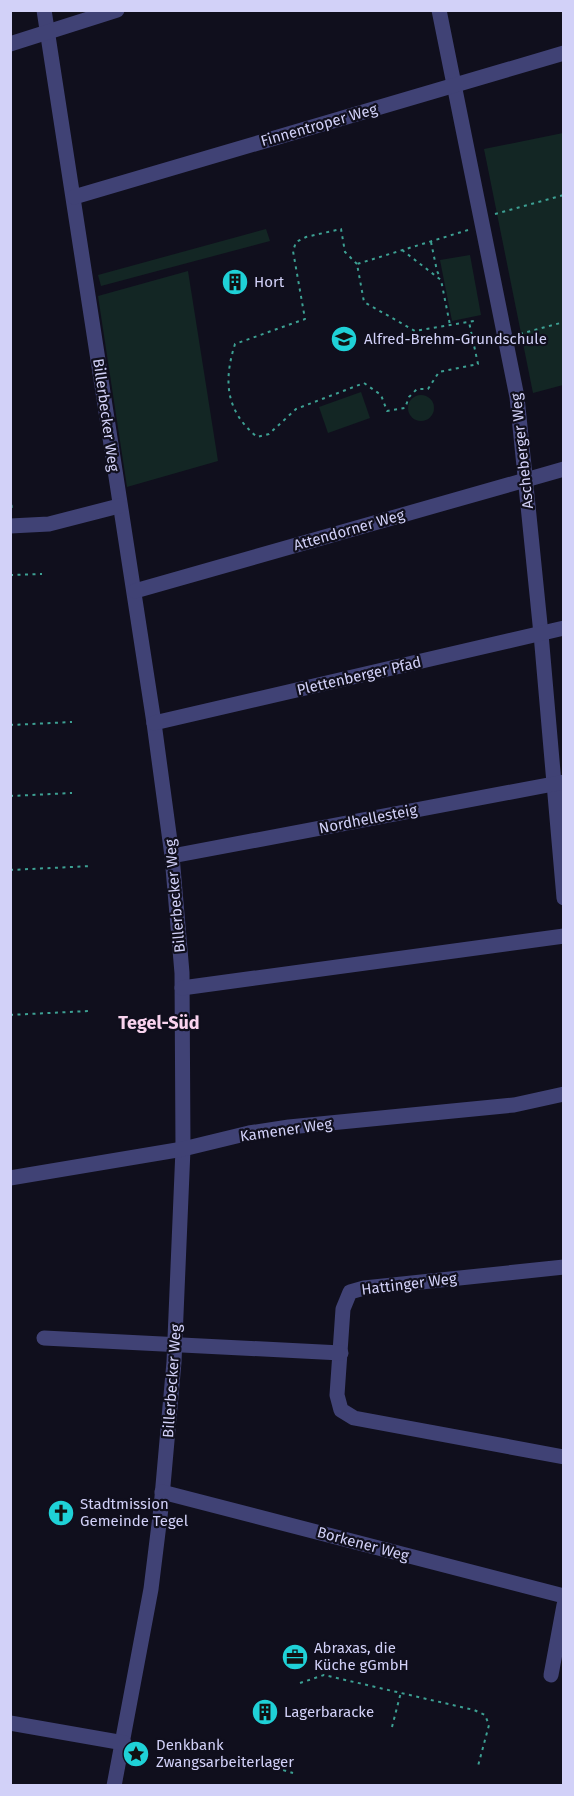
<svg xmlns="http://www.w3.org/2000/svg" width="574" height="1796" viewBox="0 0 574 1796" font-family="'Fira Sans',sans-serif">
	<rect width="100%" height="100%" fill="#100f1d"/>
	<!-- green -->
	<g fill="#132624">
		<path d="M563 133V385L533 393 484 149Z"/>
		<path d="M266 229 270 241 101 286 98 275Z"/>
		<path d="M470 255 481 315 452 321 440 260Z"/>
		<path d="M188 271 218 461 127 487 98 296Z"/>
		<path d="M361 392 370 418 328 433 319 407Z"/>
		<circle cx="421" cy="408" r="13"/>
	</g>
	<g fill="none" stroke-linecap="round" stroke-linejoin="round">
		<!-- path -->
		<g stroke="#3da093" stroke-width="2" stroke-dasharray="3 4.5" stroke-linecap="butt">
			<path d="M495 214 564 195"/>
			<path d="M468 230 357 264 364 302 415 331 474 321"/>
			<path d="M431 242 437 271 440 277"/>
			<path d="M402 250 441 280 450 325"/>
			<path d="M357 264 345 252 341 229 306 237 296 242 293 251 305 319 235 344C223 382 226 411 257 437L269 434 296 409 364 383 381 395 387 411 405 408 409 397 417 389H428L439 372 478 364 469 322"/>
			<path d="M520 334 564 322"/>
			<path d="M10 490 12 512"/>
			<path d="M10 575 42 574"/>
			<path d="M10 725 72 722"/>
			<path d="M10 796 72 793"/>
			<path d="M10 870 91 866"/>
			<path d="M10 1015 88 1011"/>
			<path d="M300 1683 324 1675 474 1710 485 1715 489 1725 478 1766"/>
			<path d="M392 1727 401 1692"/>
			<path d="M276 1768 293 1773"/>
		</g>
		<!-- minor -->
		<g stroke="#404275" stroke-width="15">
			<path d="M44 10 154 723 172 856 182 973 183 1149 174 1362 161 1508 151 1589 114 1786"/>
			<path d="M439 10 517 397 541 634 564 898"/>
			<path d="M10 44 117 10"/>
			<path d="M74 197 564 53"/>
			<path d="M10 526 49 524 119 506"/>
			<path d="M135 591 564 469"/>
			<path d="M154 723 564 628"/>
			<path d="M172 856 564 782"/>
			<path d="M182 988 564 936"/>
			<path d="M10 1178 183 1149 249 1133 289 1127 514 1105 564 1094"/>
			<path d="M564 1267 364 1288 350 1292 343 1309 337 1395 341 1410 354 1418 564 1457"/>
			<path d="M44 1338 341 1353"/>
			<path d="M162 1492 564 1596"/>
			<path d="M551 1675 564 1605"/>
			<path d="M10 1723 124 1743"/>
		</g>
	</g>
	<!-- icons -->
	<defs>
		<symbol id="building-disc" viewBox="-11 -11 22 22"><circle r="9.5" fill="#1fd1d7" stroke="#100f1d"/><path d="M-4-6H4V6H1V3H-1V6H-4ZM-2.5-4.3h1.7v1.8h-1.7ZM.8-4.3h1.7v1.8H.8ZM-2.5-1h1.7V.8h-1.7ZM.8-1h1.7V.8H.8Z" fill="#111"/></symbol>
		<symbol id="school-disc" viewBox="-11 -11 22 22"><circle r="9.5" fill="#1fd1d7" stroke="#100f1d"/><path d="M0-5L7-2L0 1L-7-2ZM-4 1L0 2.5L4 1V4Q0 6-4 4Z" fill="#111"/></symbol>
		<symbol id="church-disc" viewBox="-11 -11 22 22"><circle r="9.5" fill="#1fd1d7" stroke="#100f1d"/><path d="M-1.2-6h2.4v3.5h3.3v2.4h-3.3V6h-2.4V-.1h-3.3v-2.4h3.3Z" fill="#111"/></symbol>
		<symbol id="office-disc" viewBox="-11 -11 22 22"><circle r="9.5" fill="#1fd1d7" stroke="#100f1d"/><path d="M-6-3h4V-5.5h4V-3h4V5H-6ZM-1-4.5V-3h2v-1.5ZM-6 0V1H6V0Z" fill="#111"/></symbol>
		<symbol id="sight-disc" viewBox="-11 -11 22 22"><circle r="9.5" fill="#1fd1d7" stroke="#100f1d"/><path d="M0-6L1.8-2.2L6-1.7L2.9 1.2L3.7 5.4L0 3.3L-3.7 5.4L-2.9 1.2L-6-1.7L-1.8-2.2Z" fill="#111"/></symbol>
	</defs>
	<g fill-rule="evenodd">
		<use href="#building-disc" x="220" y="267" width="30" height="30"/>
		<use href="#school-disc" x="329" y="324" width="30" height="30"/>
		<use href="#church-disc" x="46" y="1498" width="30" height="30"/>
		<use href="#office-disc" x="280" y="1642" width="30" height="30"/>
		<use href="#building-disc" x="250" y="1697" width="30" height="30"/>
		<use href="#sight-disc" x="121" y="1739" width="30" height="30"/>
	</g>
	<g text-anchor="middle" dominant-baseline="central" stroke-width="4.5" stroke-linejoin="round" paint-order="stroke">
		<!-- street labels -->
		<g font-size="15" fill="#d2d1f8" stroke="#100f1d">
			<text transform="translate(319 125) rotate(-16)">Finnentroper Weg</text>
			<text transform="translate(106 415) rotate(82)">Billerbecker Weg</text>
			<text transform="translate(522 451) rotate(-96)">Ascheberger Weg</text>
			<text transform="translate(349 530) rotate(-16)">Attendorner Weg</text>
			<text transform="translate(359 676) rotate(-13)">Plettenberger Pfad</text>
			<text transform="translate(368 819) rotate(-11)">Nordhellesteig</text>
			<text transform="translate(175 896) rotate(-95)">Billerbecker Weg</text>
			<text transform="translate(286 1130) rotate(-8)">Kamener Weg</text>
			<text transform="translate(409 1284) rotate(-7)">Hattinger Weg</text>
			<text transform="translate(172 1381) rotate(-86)">Billerbecker Weg</text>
			<text transform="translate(363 1544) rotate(15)">Borkener Weg</text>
		</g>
		<!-- poi labels -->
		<g font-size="15" fill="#d2d1f8" stroke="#100f1d" text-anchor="start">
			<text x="254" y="282">Hort</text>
			<text x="364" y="339">Alfred-Brehm-Grundschule</text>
			<text x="80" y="1504">Stadtmission<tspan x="80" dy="17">Gemeinde Tegel</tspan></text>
			<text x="314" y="1648">Abraxas, die<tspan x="314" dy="17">Küche gGmbH</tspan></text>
			<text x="284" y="1712">Lagerbaracke</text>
			<text x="156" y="1745">Denkbank<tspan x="156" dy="17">Zwangsarbeiterlager</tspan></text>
		</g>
		<!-- quarter labels -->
		<g font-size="18" font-weight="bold" fill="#f9d3ee" stroke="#100f1d">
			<text x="159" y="1023">Tegel-Süd</text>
		</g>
	</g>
	<!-- border -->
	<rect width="574" height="1796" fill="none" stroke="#d2d1f8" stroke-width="24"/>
</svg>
